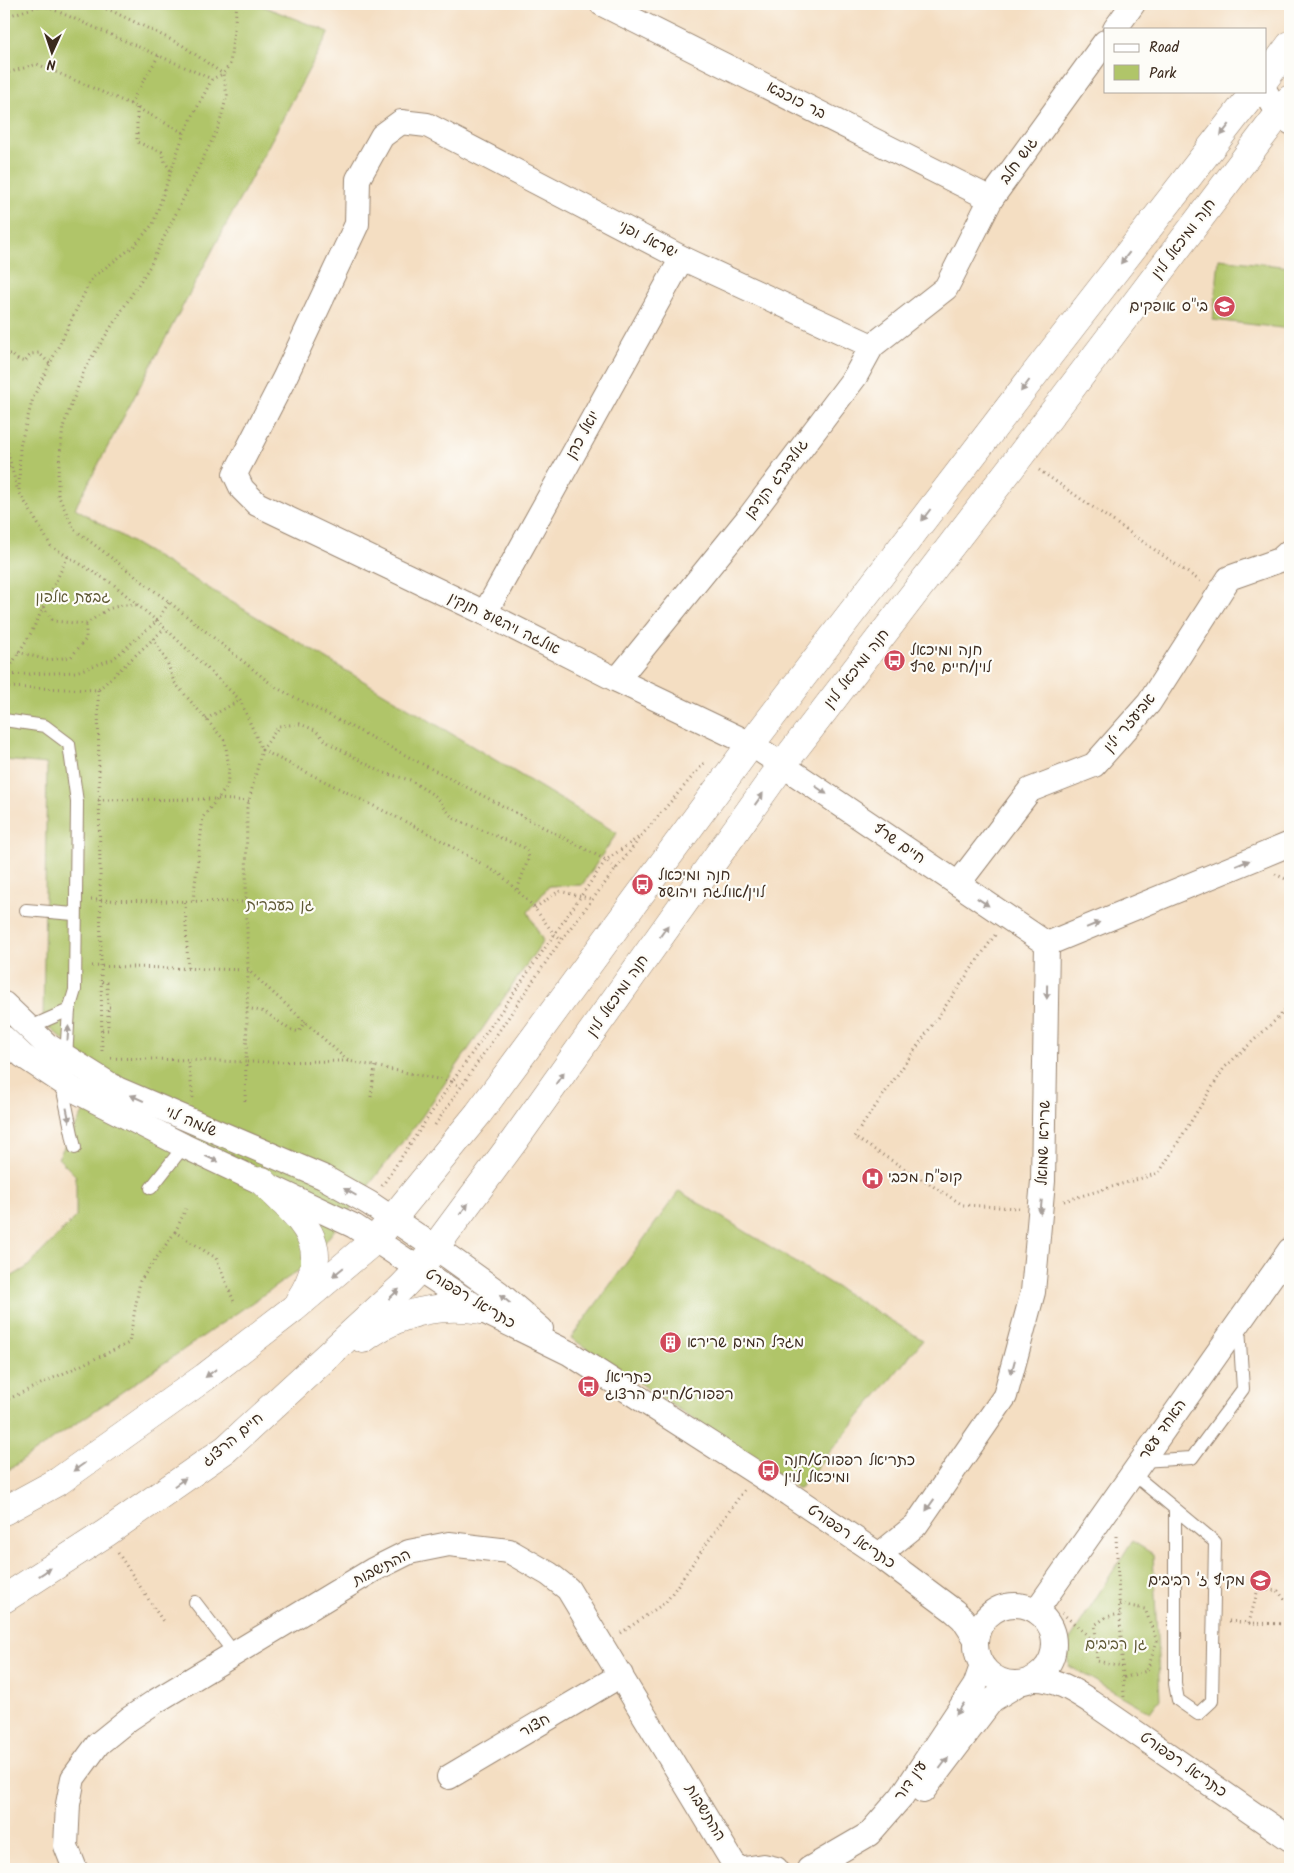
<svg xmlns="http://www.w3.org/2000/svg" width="1294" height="1873" viewBox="0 0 1294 1873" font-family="Kalam,'Playpen Sans Hebrew',sans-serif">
	<rect width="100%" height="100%" fill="#fdfcf7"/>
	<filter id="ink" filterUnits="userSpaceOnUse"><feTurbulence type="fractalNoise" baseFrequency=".02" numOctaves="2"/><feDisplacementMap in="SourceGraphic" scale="10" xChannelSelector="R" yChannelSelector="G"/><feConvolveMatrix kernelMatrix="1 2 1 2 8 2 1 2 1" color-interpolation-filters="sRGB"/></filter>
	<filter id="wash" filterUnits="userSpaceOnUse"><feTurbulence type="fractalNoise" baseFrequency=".0096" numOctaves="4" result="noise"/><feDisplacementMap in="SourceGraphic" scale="20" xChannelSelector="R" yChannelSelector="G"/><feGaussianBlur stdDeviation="1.12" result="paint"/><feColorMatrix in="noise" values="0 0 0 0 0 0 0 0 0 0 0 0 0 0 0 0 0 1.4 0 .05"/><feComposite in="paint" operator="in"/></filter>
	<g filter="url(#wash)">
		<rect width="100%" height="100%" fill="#f4dec2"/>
		<!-- green -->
		<g fill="#b0c569" stroke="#767844">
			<path d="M4 4H257L329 32 75 508 617 833 582 885 549 886 528 912 543 941 421 1118 308 1264 4 1473V1281L26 1268 76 1217V1176L58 1158 104 1075 43 1022 47 764 4 760Z"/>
			<path d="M1219 259 1290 267V329L1213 320Z"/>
			<path d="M679 1191 923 1340 799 1489 571 1338Z"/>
			<path d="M1132 1541 1153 1554 1160 1699 1150 1712 1069 1666 1065 1647Z"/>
		</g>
	</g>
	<g filter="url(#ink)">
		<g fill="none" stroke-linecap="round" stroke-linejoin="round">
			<defs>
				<g id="lane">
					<path d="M4 720 45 726 69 744 77 802 75 990 69 1010 66 1057"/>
					<path d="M26 910 74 914"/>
					<path d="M28 1028 69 1010"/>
					<path d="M61 1081 75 1148"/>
					<path d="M151 1188 184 1146"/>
					<path d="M1141 1461 1192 1458 1243 1389 1239 1327"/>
					<path d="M1132 1473 1215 1542 1212 1701 1198 1714 1178 1700 1175 1684V1509"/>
					<path d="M195 1602 235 1654"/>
				</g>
				<g id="street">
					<path d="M602 4 991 199"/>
					<path d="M1115 29 1133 4"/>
					<path d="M1265 91 1279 114 1290 122"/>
					<path d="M872 346 682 258 427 125 401 122 382 136 358 179 357 224 284 379 235 474 242 489 257 504 485 613 617 680 751 744 1047 944"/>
					<path d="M485 613 682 258"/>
					<path d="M617 680 750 516 855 377 872 346 946 288 991 199 1105 42"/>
					<path d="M958 884 1030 790 1094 765 1149 703 1229 578 1280 560 1290 551"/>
					<path d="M1047 944 1290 844"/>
					<path d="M4 1004 47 1045 117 1089 323 1177 369 1203 449 1257 499 1293 541 1329"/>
					<path d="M4 1038 23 1056 74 1090 184 1146 354 1226 481 1310 569 1353 789 1494 879 1555 954 1611 963 1619 976 1639"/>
					<path d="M879 1555 916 1525 1005 1396 1033 1292 1043 1181 1047 944"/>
					<circle cx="1015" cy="1644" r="39"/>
					<path d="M1036 1611 1290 1250"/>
					<path d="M1035 1679C1056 1679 1073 1690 1090 1701L1290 1839"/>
					<path d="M449 1777 621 1675"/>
					<path d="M923 1791 992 1700 1018 1684"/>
					<path d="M75 1869 66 1846 68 1804 73 1778 98 1744 129 1719 156 1701 373 1570 409 1552 449 1544 509 1551 549 1574 568 1589 737 1869"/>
					<path d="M745 1869 763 1866 776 1869"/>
					<path d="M809 1869 869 1834 902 1796 975 1686 982 1666"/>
				</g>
				<g id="secondary">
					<path d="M1265 79 1290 45"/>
					<path d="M262 1181C301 1220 337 1244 299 1301"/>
					<path d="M363 1339C398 1313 438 1303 481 1310"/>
					<path d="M4 1511 59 1481 205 1377 293 1309 375 1240 478 1114 751 744 1037 371 1255 91"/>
					<path d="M4 1599 106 1533 226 1449 402 1287 419 1269 514 1141 783 764 1020 456 1290 99"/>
				</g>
			</defs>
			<!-- lane casing -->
			<use href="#lane" stroke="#988470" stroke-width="14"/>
			<!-- street casing -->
			<use href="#street" stroke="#988470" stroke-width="26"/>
			<!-- secondary casing -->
			<use href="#secondary" stroke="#988470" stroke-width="29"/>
			<!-- path -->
			<g stroke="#988470" stroke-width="3" stroke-dasharray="1 4" stroke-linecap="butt">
				<path d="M92 4 112 11 182 45 223 74 227 95 219 126 150 266 85 368 63 427 58 473V495L74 529 169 602 275 687 606 860 617 869"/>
				<path d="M237 4 230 64 223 74 212 79 184 133 153 224 134 246 92 278 33 398 20 446 19 492 51 546 113 584 165 628 240 700 262 750 430 834 501 875 533 906 554 934 561 940"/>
				<path d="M4 17 43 5 212 79"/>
				<path d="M4 74 37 64 130 104 184 133"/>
				<path d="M130 104 159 55"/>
				<path d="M137 108V142L162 152 165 162 171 171"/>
				<path d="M4 354H11L18 360 25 362 31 354 39 353 50 364"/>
				<path d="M4 438 17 488"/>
				<path d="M4 469 10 466"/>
				<path d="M1039 470 1200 581"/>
				<path d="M43 607 53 621 86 624 108 609 122 605H137"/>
				<path d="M153 638 167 662 174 682 225 741 229 768 227 787 203 817 193 901"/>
				<path d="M18 652 47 660 71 657 86 639V624"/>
				<path d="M4 675 76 672 113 659 157 621 169 602"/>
				<path d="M4 682 5 675 31 633 68 556"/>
				<path d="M4 687 98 690 165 628"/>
				<path d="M98 690 102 1052"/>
				<path d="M206 719 240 700"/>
				<path d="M98 800 217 799 250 801"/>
				<path d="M1275 874 1290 881"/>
				<path d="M91 900 246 902"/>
				<path d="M185 902 188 970"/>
				<path d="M535 908 559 891 592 899"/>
				<path d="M995 935 854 1137 963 1205 1019 1208"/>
				<path d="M92 966 248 970 348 1061"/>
				<path d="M102 982 107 983 108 1006"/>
				<path d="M247 1008 265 1012 289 1029 299 1032 305 1021"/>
				<path d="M102 1030H108V1007H113"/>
				<path d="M111 1058 188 1060"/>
				<path d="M371 1097 375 1066"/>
				<path d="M193 1098 188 1060 246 1062 248 970 246 893 247 808 262 750 279 726 300 724 315 730 327 742 381 772 410 780 435 796 453 818 525 848 529 857 517 890"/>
				<path d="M245 1101 246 1062 349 1061 452 1082 606 860 642 835 705 762"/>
				<path d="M435 1125 561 940 640 838"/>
				<path d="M382 1186 452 1082 460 1086"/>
				<path d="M1064 1201 1159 1173 1224 1068 1280 1016 1290 1003"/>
				<path d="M175 1232 186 1209"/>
				<path d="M4 1401 129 1343 140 1281 175 1232 216 1258 235 1304"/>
				<path d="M1116 1536 1124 1697"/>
				<path d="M118 1553 164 1623"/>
				<path d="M1119 1604 1145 1609 1157 1641 1147 1671 1123 1678"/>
				<path d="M1062 1613 1095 1642"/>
				<path d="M1120 1614 1106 1617 1095 1625 1097 1661 1122 1666"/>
				<path d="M1229 1621 1249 1623 1258 1589 1278 1591 1290 1606"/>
				<path d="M1249 1623 1290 1624"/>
				<path d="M621 1633 666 1602 744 1490"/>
			</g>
			<!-- lane -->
			<use href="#lane" stroke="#fff" stroke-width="12"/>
			<!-- street -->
			<use href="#street" stroke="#fff" stroke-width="24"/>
			<!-- secondary -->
			<use href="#secondary" stroke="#fff" stroke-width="28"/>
		</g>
		<!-- one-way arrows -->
		<defs><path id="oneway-solid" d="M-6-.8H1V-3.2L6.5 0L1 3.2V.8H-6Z" transform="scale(1.25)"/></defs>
		<g fill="#a79f9a">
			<use href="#oneway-solid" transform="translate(1225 130) rotate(128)"/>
			<use href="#oneway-solid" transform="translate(1125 258) rotate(128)"/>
			<use href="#oneway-solid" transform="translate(1025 386) rotate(127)"/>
			<use href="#oneway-solid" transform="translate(926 515) rotate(127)"/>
			<use href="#oneway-solid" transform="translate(821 790) rotate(35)"/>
			<use href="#oneway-solid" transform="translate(759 799) rotate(-55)"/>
			<use href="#oneway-solid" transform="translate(1243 863) rotate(-22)"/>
			<use href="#oneway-solid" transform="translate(983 902) rotate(34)"/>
			<use href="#oneway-solid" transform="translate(1093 925) rotate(-22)"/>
			<use href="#oneway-solid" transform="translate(664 931) rotate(-55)"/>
			<use href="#oneway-solid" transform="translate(1047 992) rotate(91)"/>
			<use href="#oneway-solid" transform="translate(68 1033) rotate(-86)"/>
			<use href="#oneway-solid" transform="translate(560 1078) rotate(-55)"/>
			<use href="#oneway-solid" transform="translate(137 1098) rotate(-156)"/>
			<use href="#oneway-solid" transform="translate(68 1115) rotate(78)"/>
			<use href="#oneway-solid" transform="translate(212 1159) rotate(24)"/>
			<use href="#oneway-solid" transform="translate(350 1192) rotate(-150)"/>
			<use href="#oneway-solid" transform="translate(1041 1207) rotate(96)"/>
			<use href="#oneway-solid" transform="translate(464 1209) rotate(-53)"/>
			<use href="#oneway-solid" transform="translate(338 1272) rotate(141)"/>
			<use href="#oneway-solid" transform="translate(394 1294) rotate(-43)"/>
			<use href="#oneway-solid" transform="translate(505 1299) rotate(-140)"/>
			<use href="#oneway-solid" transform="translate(1013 1367) rotate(105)"/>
			<use href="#oneway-solid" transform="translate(211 1373) rotate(143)"/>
			<use href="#oneway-solid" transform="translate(79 1467) rotate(145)"/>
			<use href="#oneway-solid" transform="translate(180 1482) rotate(-35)"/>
			<use href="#oneway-solid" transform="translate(930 1505) rotate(125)"/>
			<use href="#oneway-solid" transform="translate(45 1572) rotate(-33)"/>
			<use href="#oneway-solid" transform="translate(960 1709) rotate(124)"/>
			<use href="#oneway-solid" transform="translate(944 1763) rotate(-53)"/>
		</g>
	</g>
	<!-- icons -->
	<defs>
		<symbol id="school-disc" viewBox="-11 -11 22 22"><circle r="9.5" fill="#d1495b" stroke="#fdfcf7"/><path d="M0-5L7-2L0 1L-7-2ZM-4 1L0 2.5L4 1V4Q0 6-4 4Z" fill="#fff"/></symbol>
		<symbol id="bus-disc" viewBox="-11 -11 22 22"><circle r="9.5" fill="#d1495b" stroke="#fdfcf7"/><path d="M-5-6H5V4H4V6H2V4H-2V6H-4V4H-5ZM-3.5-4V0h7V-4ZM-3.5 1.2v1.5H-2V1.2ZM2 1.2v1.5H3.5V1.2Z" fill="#fff"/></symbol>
		<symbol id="hospital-disc" viewBox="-11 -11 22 22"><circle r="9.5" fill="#d1495b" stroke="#fdfcf7"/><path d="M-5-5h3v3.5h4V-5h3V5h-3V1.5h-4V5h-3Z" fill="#fff"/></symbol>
		<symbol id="building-disc" viewBox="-11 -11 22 22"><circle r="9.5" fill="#d1495b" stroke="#fdfcf7"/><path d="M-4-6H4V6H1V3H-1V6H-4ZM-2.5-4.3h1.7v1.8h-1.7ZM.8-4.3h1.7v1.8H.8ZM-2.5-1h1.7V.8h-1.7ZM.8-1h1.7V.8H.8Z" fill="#fff"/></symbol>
	</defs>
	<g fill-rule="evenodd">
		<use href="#school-disc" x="1212" y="294" width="25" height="25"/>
		<use href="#bus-disc" x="882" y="648" width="25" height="25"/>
		<use href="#bus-disc" x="630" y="872" width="25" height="25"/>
		<use href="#hospital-disc" x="860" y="1166" width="25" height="25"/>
		<use href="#building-disc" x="658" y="1330" width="25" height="25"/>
		<use href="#bus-disc" x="576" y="1374" width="25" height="25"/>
		<use href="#bus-disc" x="756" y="1458" width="25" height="25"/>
		<use href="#school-disc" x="1248" y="1568" width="25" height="25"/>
	</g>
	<g text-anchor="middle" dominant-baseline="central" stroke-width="4.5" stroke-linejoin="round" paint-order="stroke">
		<!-- street labels -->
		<g font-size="15" fill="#3b2a1e" stroke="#fdfcf7">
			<text transform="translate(796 101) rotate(27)">בר כוכבא</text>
			<text transform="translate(1019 161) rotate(-54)">גוש חלב</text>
			<text transform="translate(1184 239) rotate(-53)">חנה ומיכאל לוין</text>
			<text transform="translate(648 240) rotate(27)">ישראל ופני</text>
			<text transform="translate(583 435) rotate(-61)">יואל כהן</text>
			<text transform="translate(777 479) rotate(-53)">גולדברג הנדבן</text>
			<text transform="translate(504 624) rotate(26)">אולגה ויהשוע חנקין</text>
			<text transform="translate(857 669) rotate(-52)">חנה ומיכאל לוין</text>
			<text transform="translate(1130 723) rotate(-50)">אביעזר ילין</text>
			<text transform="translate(899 844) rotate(35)">חיים שרף</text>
			<text transform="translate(618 996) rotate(-55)">חנה ומיכאל לוין</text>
			<text transform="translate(191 1122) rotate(23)">שלמה לוי</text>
			<text transform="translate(1044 1143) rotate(-88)">שרירא שמואל</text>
			<text transform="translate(470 1299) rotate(31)">כתריאל רפפורט</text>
			<text transform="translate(1163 1430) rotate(-55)">האחד עשר</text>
			<text transform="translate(233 1440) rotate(-40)">חיים הרצוג</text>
			<text transform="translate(851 1537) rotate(34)">כתריאל רפפורט</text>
			<text transform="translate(382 1568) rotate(-27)">ההתישבות</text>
			<text transform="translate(535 1726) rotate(-30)">חצור</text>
			<text transform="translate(1183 1765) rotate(35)">כתריאל רפפורט</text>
			<text transform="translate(911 1781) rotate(-55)">עין דור</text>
			<text transform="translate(705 1813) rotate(59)">ההתישבות</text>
		</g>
		<!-- poi labels -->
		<g font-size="15" fill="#3b2a1e" stroke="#fdfcf7" text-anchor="start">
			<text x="1208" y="307" text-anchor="end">בי"ס אופקים</text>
			<text x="910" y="651">חנה ומיכאל<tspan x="910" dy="17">לוין/חיים שרף</tspan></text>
			<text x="658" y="876">חנה ומיכאל<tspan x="658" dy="17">לוין/אולגה ויהושע</tspan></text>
			<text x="888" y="1178">קופ"ח מכבי</text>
			<text x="687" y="1343">מגדל המים שרירא</text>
			<text x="605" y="1378">כתריאל<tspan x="605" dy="17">רפפורט/חיים הרצוג</tspan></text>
			<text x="784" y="1461">כתריאל רפפורט/חנה<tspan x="784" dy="17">ומיכאל לוין</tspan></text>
			<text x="1245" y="1581" text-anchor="end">מקיף ז' רביבים</text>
		</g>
		<!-- park labels -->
		<g font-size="15" fill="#5e5834" stroke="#fdfcf7">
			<text x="73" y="598">גבעת אלפון</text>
			<text x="280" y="906">גן בעברית</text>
			<text x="1116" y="1645">גן רביבים</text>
		</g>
	</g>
	<!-- margin -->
	<rect width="1294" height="1873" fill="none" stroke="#fdfcf7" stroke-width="20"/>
	<!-- legend -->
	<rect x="1104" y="28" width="162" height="65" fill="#fdfcf7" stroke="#afa8a0"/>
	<rect x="1114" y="44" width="25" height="8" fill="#ffffff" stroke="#afa8a0"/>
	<text x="1149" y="52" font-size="15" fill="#3b2a1e">Road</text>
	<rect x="1114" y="65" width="25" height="15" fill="#b0c569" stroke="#afa8a0"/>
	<text x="1149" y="78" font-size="15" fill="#3b2a1e">Park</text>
	<!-- north arrow -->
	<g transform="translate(52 52) rotate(183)" stroke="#fdfcf7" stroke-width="4" paint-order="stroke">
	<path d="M0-4L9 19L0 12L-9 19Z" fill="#3b2a1e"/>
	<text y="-8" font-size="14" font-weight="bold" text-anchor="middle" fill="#3b2a1e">N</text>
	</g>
</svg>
